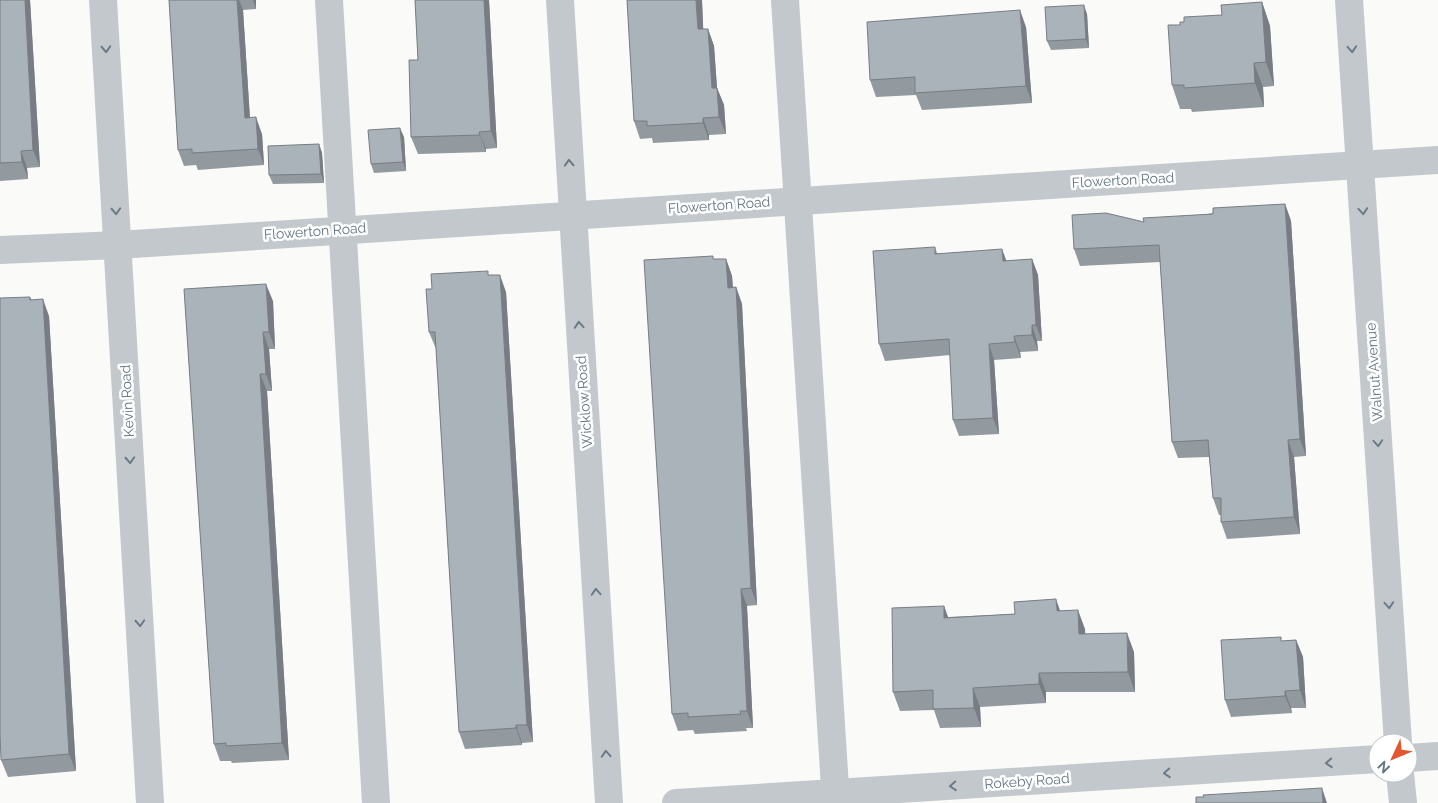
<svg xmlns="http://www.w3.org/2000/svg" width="1438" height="803" viewBox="0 0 1438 803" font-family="Raleway,sans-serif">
	<rect width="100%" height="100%" fill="#fafaf8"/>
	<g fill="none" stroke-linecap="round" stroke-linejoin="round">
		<!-- minor -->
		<g stroke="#c3c8cc" stroke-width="28">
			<path d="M103 0 150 803"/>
			<path d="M329 0 376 803"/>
			<path d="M560 0 609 803"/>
			<path d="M785 0 836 803"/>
			<path d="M1349 0 1398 743"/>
			<path d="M0 250 118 245 1438 160"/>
			<path d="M1408 758 1438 756"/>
			<path d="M1400 773 1403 803"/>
			<path d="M676 803 1378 759"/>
		</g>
	</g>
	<!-- wall -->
	<g fill="#929a9f">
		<path d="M0 0H30L40 167 27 168 28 179 0 181Z"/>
		<path d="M169 0H256V9L243 10 250 118 262 134 264 165 198 170 196 165 184 166 178 150Z"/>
		<path d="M415 0H489L497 148 486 149V152L418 154 411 137 418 60Z"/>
		<path d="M627 0H702L703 29H708L714 46 717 88 724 105 726 134 709 135V140L653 143 652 138 640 139 634 121Z"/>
		<path d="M1262 2 1270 26 1274 86 1263 87 1264 107 1192 112 1191 109H1180L1172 85 1180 25 1222 15Z"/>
		<path d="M1087 14 1089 48 1051 50 1047 41Z"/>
		<path d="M1026 27 1032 103 922 110 916 95 876 97 870 80Z"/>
		<path d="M404 137 406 171 374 173 371 164Z"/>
		<path d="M319 144 322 153 324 183 273 184 269 175Z"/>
		<path d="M1285 204 1291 221 1306 456 1294 457 1300 534 1227 539 1221 522V515H1219L1213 498 1209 457 1178 458 1172 442 1160 262 1080 266 1074 249 1144 222Z"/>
		<path d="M935 247 937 253 1006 261 1032 259 1038 275 1042 341H1037L1038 351 1020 352 1021 358 994 360 999 434 959 436 953 420 950 355 885 361 879 344Z"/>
		<path d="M714 259H726L732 276 733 288 736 287 742 304 757 605 747 606 753 728H746L747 731 695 734 693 730 678 731 672 714Z"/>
		<path d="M490 275 506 292 533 742 522 743V745L465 749 459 732 436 349 429 332 432 289Z"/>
		<path d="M184 289 273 301 275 349H269L272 391H267L289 760 232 763 231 761H220L214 744Z"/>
		<path d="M30 297 31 299 49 316 76 771 8 777 1 760Z"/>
		<path d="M944 606 948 617 1015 614 1061 611 1085 629V634L1134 652 1135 692H1046V703L980 707 981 727 940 728 934 710 900 711 893 692Z"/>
		<path d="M1296 640 1303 657 1306 708H1291L1292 713 1231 717 1225 700 1283 641Z"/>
	</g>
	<!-- shaded-wall -->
	<g fill="#777d82">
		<path d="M25 0H30L40 167 33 150Z"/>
		<path d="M237 0H239L243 10 251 135 245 118Z"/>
		<path d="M253 0H256V9Z"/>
		<path d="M484 0H489L497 148 491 131Z"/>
		<path d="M696 0H702L704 46 698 29Z"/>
		<path d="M1262 2 1270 26 1274 86 1266 62Z"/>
		<path d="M1084 5 1087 14 1089 48 1086 39Z"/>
		<path d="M1020 10 1026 27 1032 103 1026 86Z"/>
		<path d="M708 29 714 46 717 88 724 105 726 134 719 117 712 88Z"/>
		<path d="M1254 63 1263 87 1264 107 1255 83Z"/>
		<path d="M256 117 262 134 264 165 258 149Z"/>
		<path d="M703 118 709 135V140L703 123Z"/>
		<path d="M400 128 404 137 406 171 403 162Z"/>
		<path d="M479 132 486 149V152L480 135Z"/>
		<path d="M319 144 322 153 324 183 321 174Z"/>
		<path d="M21 151 27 168 28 179 22 162Z"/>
		<path d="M1285 204 1291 221 1306 456 1300 439Z"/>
		<path d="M1002 249 1008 265 1003 261Z"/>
		<path d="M726 259 732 276 734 305 728 288Z"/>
		<path d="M1032 259 1038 275 1042 341 1036 325Z"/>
		<path d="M500 275 506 292 533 742 527 725Z"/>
		<path d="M266 284 273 301 275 349 269 332Z"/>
		<path d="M736 287 742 304 757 605 751 588Z"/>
		<path d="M43 299 49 316 76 771 69 754Z"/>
		<path d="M1032 325 1037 341 1038 351 1032 335Z"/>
		<path d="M263 332 269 349 272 391 266 374Z"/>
		<path d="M1014 336 1020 352 1021 358 1015 342Z"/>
		<path d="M989 344 994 360 999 434 993 418Z"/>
		<path d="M260 374 267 391 289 760 282 743Z"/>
		<path d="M1288 440 1294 457 1300 534 1294 517Z"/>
		<path d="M741 589 747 606 753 728 747 711Z"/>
		<path d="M1056 599 1063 619 1057 611Z"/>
		<path d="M944 606 951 626 944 618Z"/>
		<path d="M1078 610 1085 629 1086 653 1079 634Z"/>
		<path d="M1127 633 1134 652 1135 692 1128 672Z"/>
		<path d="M1296 640 1303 657 1306 708 1300 690Z"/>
		<path d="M1039 673 1046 692V703L1039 684Z"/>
		<path d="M973 688 980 707 981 727 974 708Z"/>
		<path d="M1285 691 1291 708 1292 713 1285 696Z"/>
		<path d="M516 725 522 743V745L516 728Z"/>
		<path d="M1322 788 1327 803H1323Z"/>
	</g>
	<!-- building -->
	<g fill="#aab3b9" stroke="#777d82">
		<path d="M0 0H25L33 150 21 151 22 162 0 163Z"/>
		<path d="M169 0H237L245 118 256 117 258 149 192 153V149L178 150Z"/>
		<path d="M415 0H484L491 131 479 132 480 135 411 137 409 60H418Z"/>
		<path d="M627 0H696L698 29H708L712 88H717L719 117 703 118V123L647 126V121H634Z"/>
		<path d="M1262 2 1266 62 1254 63 1255 83 1184 88V85H1172L1168 25H1180V22H1184V17L1222 15 1221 5Z"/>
		<path d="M1084 5 1086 39 1047 41 1045 7Z"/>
		<path d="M1020 10 1026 86 915 93V77L870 80 867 22Z"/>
		<path d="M400 128 403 162 371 164 368 130Z"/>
		<path d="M319 144 321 174 269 175 268 146Z"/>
		<path d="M1285 204 1300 439 1288 440 1294 517 1221 522V498H1213L1208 440 1172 442 1159 245 1074 249 1072 215 1106 213 1144 222 1143 218 1213 214V208Z"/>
		<path d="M935 247V254L1002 249 1003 261 1032 259 1036 325H1032V335L1014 336 1015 342 989 344 993 418 953 420 949 339 879 344 873 251Z"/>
		<path d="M713 256V259H726L728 288 736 287 751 588 741 589 747 711H740L741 714 688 717V713L672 714 644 260Z"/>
		<path d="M488 271V275H500L527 725H516V728L459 732 435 332H429L426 289H432L431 274Z"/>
		<path d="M266 284 269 332H263L266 374H260L282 743 226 746V743L214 744 184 289Z"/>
		<path d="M30 297V300L43 299 69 754 1 760 0 733V298Z"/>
		<path d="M1056 599 1057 611 1078 610 1079 634 1127 633 1128 672 1039 673V684L973 688 974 708 933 709V690L893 692 892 608 944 606V618L1015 614 1014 602Z"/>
		<path d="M1281 637V641L1296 640 1300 690 1285 691V696L1225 700 1221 640Z"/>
		<path d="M1322 788 1323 803H1196V797H1204L1203 795Z"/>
	</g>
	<!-- one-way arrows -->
	<defs><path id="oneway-chevron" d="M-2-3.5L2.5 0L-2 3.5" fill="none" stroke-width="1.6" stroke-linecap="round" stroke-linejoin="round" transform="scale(1.25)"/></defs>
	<g stroke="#6a7a87">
		<use href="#oneway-chevron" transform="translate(106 49) rotate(87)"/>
		<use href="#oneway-chevron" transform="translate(1352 49) rotate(86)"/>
		<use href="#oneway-chevron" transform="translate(569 163) rotate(-93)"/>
		<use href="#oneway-chevron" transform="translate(116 211) rotate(87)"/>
		<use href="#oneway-chevron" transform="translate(1363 211) rotate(86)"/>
		<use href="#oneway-chevron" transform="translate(579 325) rotate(-94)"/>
		<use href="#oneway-chevron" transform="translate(1378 443) rotate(86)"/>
		<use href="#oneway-chevron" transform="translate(130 460) rotate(87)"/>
		<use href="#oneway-chevron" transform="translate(596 592) rotate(-94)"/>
		<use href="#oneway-chevron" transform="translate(1389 605) rotate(86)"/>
		<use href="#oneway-chevron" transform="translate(140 623) rotate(87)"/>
		<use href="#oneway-chevron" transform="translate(606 754) rotate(-94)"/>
		<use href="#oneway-chevron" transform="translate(1329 763) rotate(176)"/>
		<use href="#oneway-chevron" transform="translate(1167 773) rotate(176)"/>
		<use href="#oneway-chevron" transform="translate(953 786) rotate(176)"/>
	</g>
	<g text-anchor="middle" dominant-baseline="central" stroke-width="5" stroke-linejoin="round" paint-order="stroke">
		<!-- street labels -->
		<g font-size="14" fill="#657683" stroke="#fff">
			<text transform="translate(1123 180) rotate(-3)">Flowerton Road</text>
			<text transform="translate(719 205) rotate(-4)">Flowerton Road</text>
			<text transform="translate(315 231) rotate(-4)">Flowerton Road</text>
			<text transform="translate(1374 372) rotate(-94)">Walnut Avenue</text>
			<text transform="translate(127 401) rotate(-93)">Kevin Road</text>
			<text transform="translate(584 402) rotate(-94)">Wicklow Road</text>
			<text transform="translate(1027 781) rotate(-4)">Rokeby Road</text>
		</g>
	</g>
	<!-- north arrow -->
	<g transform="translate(1393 758) rotate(226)"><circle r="24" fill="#ffffff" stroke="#c1c8cd"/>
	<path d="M0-4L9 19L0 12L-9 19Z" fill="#e4572e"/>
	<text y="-8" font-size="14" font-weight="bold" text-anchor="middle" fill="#657683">N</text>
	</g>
</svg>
